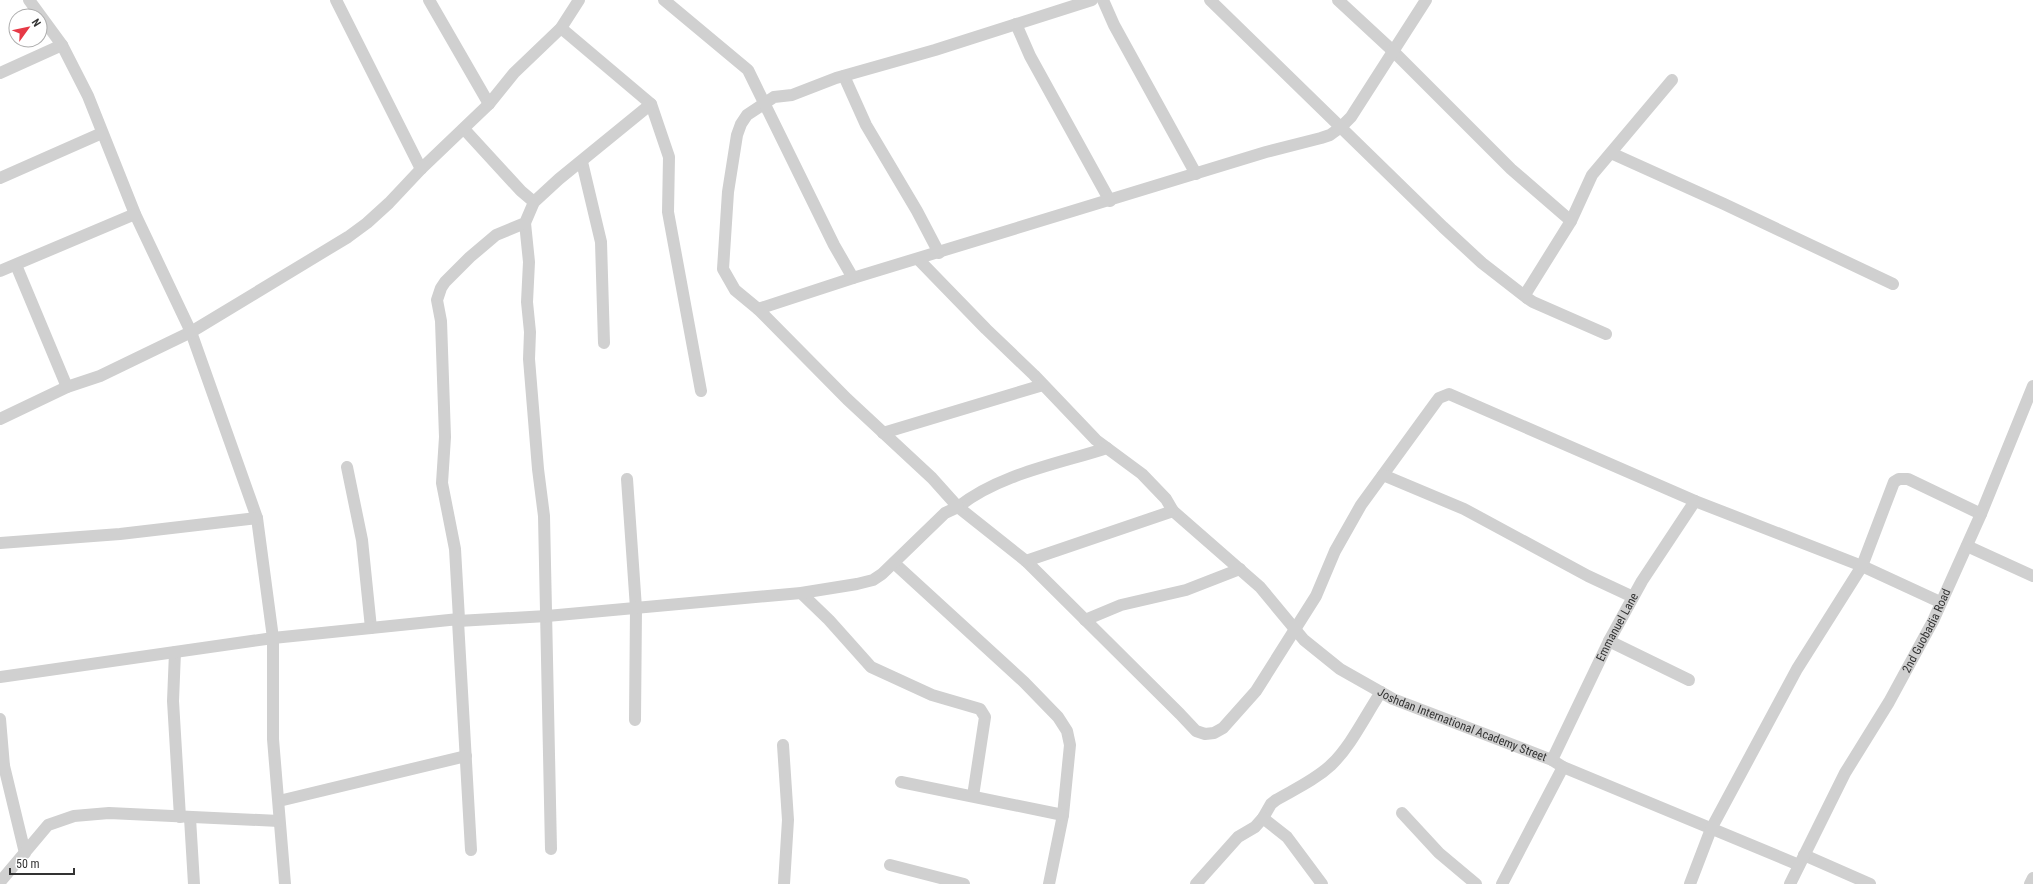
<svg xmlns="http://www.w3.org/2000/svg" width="2033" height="884" viewBox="0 0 2033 884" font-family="'Roboto Condensed',sans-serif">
	<rect width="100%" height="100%" fill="#fff"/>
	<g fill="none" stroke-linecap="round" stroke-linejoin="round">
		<!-- minor -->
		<g stroke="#d0d0d0" stroke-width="12">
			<path d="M29 0 62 45 88 96 135 214 191 332 257 518 273 638V739L285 884"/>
			<path d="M336 0 421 169"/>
			<path d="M429 0 489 104"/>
			<path d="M1103 0 1114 25 1196 174"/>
			<path d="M1210 0 1443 227 1482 263 1527 298"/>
			<path d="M1338 0 1393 51 1511 169 1571 221"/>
			<path d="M1016 24 1030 56 1110 201"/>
			<path d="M561 28 651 104 669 157 668 212 701 391"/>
			<path d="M0 73 62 45"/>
			<path d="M844 76 866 125 917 211 939 253"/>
			<path d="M464 129 521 191 534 202"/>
			<path d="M1611 153 1724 204 1893 284"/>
			<path d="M582 162 601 242 604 343"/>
			<path d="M0 178 102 133"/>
			<path d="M525 223 529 262 527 302 530 332 529 359 538 469 544 516 551 849"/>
			<path id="s1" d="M918 259 986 329 1034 375 1096 440 1142 474 1166 499 1173 511 1260 587 1304 640 1340 669 1393 699 1552 760 1563 767 1799 865"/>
			<path d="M16 265 67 387"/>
			<path d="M0 271 135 214"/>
			<path d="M853 278 1266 152 1321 138 1330 135 1341 127 1351 117 1426 0"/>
			<path d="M758 309 735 290 723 269 728 192 737 135 741 124 747 115 774 97 792 95 836 78 935 50 1092 0"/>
			<path d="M1606 334 1533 302 1527 298 1526 293 1571 221 1592 175 1672 80"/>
			<path d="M0 419 67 387 100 376 191 332 348 237 367 223 389 203 421 169 489 104 514 73 561 28 579 0"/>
			<path d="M883 433 1043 385"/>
			<path d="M1107 448C1058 464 999 474 958 507L1026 561 1180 714 1196 731 1205 734 1214 733 1223 728 1256 691 1316 596 1335 551 1361 505 1436 402 1439 398 1449 394 1695 501 1862 566 1940 602"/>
			<path d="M347 467 362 540 371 628"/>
			<path d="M1383 475 1464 509 1588 576 1633 597"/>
			<path d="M627 479 636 608 635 720"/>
			<path d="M0 543 120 534 257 518"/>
			<path d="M1967 546 2033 576"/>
			<path d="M1026 561 1173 511"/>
			<path d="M894 563 1024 682 1058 717 1067 731 1070 745 1063 815 1049 884"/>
			<path d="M801 593 829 620 871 667 932 695 980 709 985 717 973 796"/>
			<path d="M459 619 455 549 442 483 445 437 441 321 437 300 441 288 445 282 470 257 496 235 525 223 534 202 559 179 651 104"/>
			<path d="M1085 620 1121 605 1186 590 1240 569"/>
			<path d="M458 621 471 850"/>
			<path d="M1609 641 1689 680"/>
			<path d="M175 652 173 701 180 817"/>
			<path d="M0 677 273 638 459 619 458 621 547 616 801 593 857 584 873 580 882 574 945 513 958 507 932 478 847 399 758 309 853 278 834 245 748 70 664 0"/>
			<path d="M0 719 4 766 0 768"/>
			<path d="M783 745 788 820 784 884"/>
			<path id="s2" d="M1552 760 1609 641 1642 581 1695 501"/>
			<path d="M4 766 25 853"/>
			<path d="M901 782 1063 815"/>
			<path d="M279 801 466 756"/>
			<path d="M1402 813 1439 853 1476 884"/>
			<path d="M190 818 194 884"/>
			<path d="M1263 818 1271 804 1276 800C1295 789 1315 780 1331 765 1351 746 1365 716 1381 692"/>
			<path d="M1804 855 1870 884"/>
			<path d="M890 865 964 884"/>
			<path d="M0 882 48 825 74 816 109 813 279 821"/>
			<path d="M1196 884 1238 837 1255 827 1263 818 1287 837 1322 884"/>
			<path d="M1502 884 1563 767"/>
			<path d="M1690 884 1711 829 1797 669 1862 566 1894 482 1899 479H1908L1981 514"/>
			<path id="s3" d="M1790 884 1845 773 1889 702 1933 621 1981 514 2033 386"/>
			<path d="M2030 884 2033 878"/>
		</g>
	</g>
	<g text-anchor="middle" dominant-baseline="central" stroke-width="4" stroke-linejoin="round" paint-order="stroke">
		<!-- street labels -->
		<g font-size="12" fill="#333" stroke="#fff">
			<text stroke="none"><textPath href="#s2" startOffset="148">Emmanuel Lane</textPath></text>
			<text stroke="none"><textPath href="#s3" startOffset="288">2nd Guobadia Road</textPath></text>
			<text stroke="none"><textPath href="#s1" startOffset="725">Joshdan International Academy Street</textPath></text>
		</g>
	</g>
	<!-- north arrow -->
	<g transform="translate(28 28) rotate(57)"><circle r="19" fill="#ffffff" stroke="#adadad"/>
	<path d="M0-3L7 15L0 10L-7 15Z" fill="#e63946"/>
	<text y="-6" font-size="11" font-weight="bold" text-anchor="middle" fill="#333333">N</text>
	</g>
	<!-- scale -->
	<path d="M10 868v6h64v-6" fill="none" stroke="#333333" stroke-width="2"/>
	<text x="16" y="868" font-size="12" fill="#333333" stroke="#ffffff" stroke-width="3" paint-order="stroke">50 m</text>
</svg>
